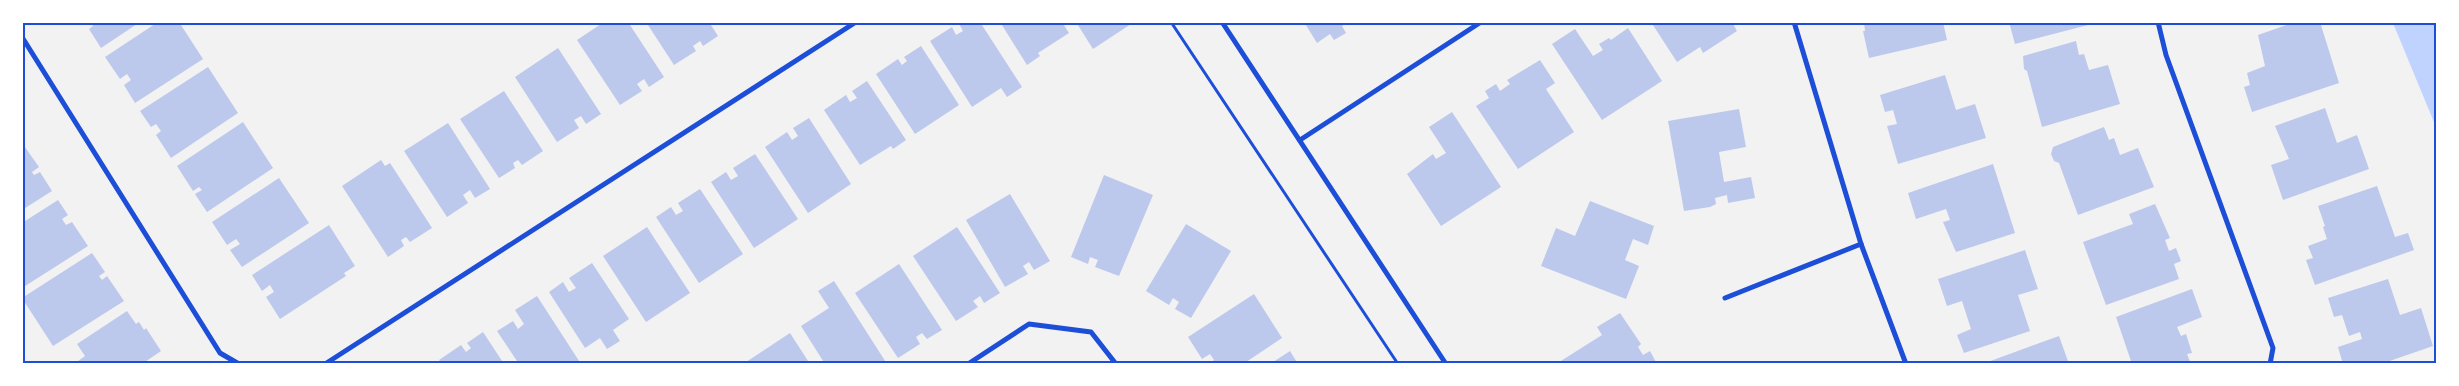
<svg xmlns="http://www.w3.org/2000/svg" width="2459" height="386" viewBox="0 0 2459 386" font-family="'PT Sans Narrow',sans-serif">
	<rect width="100%" height="100%" fill="#f2f2f2"/>
	<!-- water -->
	<path fill="#bfd3fe" d="M2393 23H2436V127Z"/>
	<!-- building -->
	<g fill="#bdc9ec">
		<path d="M91 22H140L101 48 89 29 93 26Z"/>
		<path d="M158 22H179L203 59 135 103 124 85 131 80 127 74 120 79 105 57Z"/>
		<path d="M604 22H628L664 77 649 87 644 79 637 84 642 91 620 105 577 40Z"/>
		<path d="M646 22H709L718 36 703 46 700 41 693 46 696 51 674 65Z"/>
		<path d="M958 22H980L1022 87 1007 97 1001 88 972 107 930 41 952 27 956 35 963 31Z"/>
		<path d="M1000 22H1062L1069 33 1038 53 1040 56 1027 65Z"/>
		<path d="M1076 22H1134L1093 49Z"/>
		<path d="M1304 22H1348L1342 26 1346 33 1334 40 1330 34 1317 43Z"/>
		<path d="M1651 22H1732L1737 31 1703 53 1700 47 1677 62Z"/>
		<path d="M1864 22H1943L1947 40 1869 58 1863 31H1865Z"/>
		<path d="M2009 22H2087L2088 25 2015 44Z"/>
		<path d="M2295 22H2320L2339 83 2252 112 2244 87 2250 85 2247 73 2265 66 2258 35Z"/>
		<path d="M1628 28 1662 81 1602 120 1552 44 1575 29 1593 56 1603 50 1599 44 1609 38 1611 40Z"/>
		<path d="M2076 41 2079 55 2084 54 2089 70 2108 65 2120 104 2042 127 2027 71 2024 69 2023 56Z"/>
		<path d="M921 46 959 105 915 134 876 74 898 59 902 65 907 61 904 57Z"/>
		<path d="M558 48 601 114 586 124 581 116 574 120 579 128 557 142 515 77Z"/>
		<path d="M1540 60 1555 83 1546 89 1574 132 1518 169 1476 106 1489 98 1485 91 1496 84 1500 91 1510 84 1507 80Z"/>
		<path d="M208 67 238 113 171 158 156 135 161 131 156 124 151 127 140 111Z"/>
		<path d="M1945 75 1956 110 1975 104 1986 138 1898 164 1887 126 1897 124 1893 110 1885 112 1880 95Z"/>
		<path d="M867 81 906 140 893 149 891 146 860 165 824 110 846 95 850 102 857 98 852 91Z"/>
		<path d="M504 91 543 151 522 165 518 160 513 163 515 168 499 178 460 119Z"/>
		<path d="M2325 108 2337 143 2357 135 2369 169 2283 200 2271 165 2289 159 2275 126Z"/>
		<path d="M1739 109 1746 147 1719 152 1724 182 1751 177 1755 198 1728 203 1727 195 1715 198 1716 204 1710 207 1684 211 1668 121Z"/>
		<path d="M1452 112 1501 187 1441 226 1407 174 1433 154 1436 159 1446 153 1429 127Z"/>
		<path d="M809 118 851 184 808 213 765 147 787 132 792 140 798 136 793 128Z"/>
		<path d="M243 122 273 168 207 212 195 194 202 190 199 187 193 191 177 166Z"/>
		<path d="M448 123 490 189 475 198 470 190 463 195 468 203 447 217 404 151Z"/>
		<path d="M2104 127 2109 140 2114 138 2120 155 2138 148 2154 187 2078 215 2059 163 2054 161 2051 154 2053 147Z"/>
		<path d="M22 143 39 167 32 172 34 175 40 172 52 191 22 210Z"/>
		<path d="M755 154 798 219 754 248 711 182 726 172 731 180 738 176 733 168Z"/>
		<path d="M381 160 385 166 390 163 432 228 410 242 406 237 401 240 404 246 388 257 342 186Z"/>
		<path d="M1993 164 2015 233 1956 252 1943 222 1950 220 1946 209 1916 219 1908 193Z"/>
		<path d="M1104 175 1153 195 1119 276 1095 267 1098 260 1090 257 1088 264 1071 257Z"/>
		<path d="M279 178 309 223 242 267 230 250 240 244 236 239 227 245 212 222Z"/>
		<path d="M2377 186 2395 237 2408 233 2414 250 2315 285 2306 260 2313 258 2308 246 2327 239 2323 227 2325 226 2318 206Z"/>
		<path d="M700 189 743 254 699 283 656 217 671 207 676 215 683 211 678 203Z"/>
		<path d="M1010 194 1050 261 1034 270 1029 262 1023 266 1028 274 1005 287 966 220Z"/>
		<path d="M58 200 68 215 62 219 66 225 72 222 88 246 22 288V223Z"/>
		<path d="M1590 201 1654 226 1648 245 1633 239 1625 260 1639 266 1626 299 1541 266 1556 228 1575 236Z"/>
		<path d="M2155 204 2170 238 2165 240 2169 251 2176 248 2181 261 2174 264 2179 279 2106 305 2083 242 2133 224 2129 214Z"/>
		<path d="M1186 224 1231 251 1191 318 1175 309 1179 302 1173 298 1169 305 1146 291Z"/>
		<path d="M329 225 355 266 344 273 346 276 280 319 266 297 274 292 270 285 262 291 252 275Z"/>
		<path d="M647 227 690 293 646 322 603 256Z"/>
		<path d="M957 227 1000 293 984 303 980 296 973 301 978 307 956 321 913 256Z"/>
		<path d="M2025 250 2038 289 2018 295 2030 331 1964 353 1957 335 1971 329 1962 301 1947 306 1938 279Z"/>
		<path d="M92 253 105 272 99 276 102 280 107 276 124 301 53 346 22 298Z"/>
		<path d="M592 263 629 319 613 330 620 341 607 349 600 338 585 348 549 292 563 282 569 292 576 288 569 278Z"/>
		<path d="M899 264 942 330 927 339 922 333 916 337 920 344 898 358 855 293Z"/>
		<path d="M2388 279 2400 315 2421 308 2433 346 2381 364H2343L2338 347 2362 339 2360 332 2349 336 2342 315 2334 317 2328 298Z"/>
		<path d="M834 281 887 364H825L801 326 829 308 818 291Z"/>
		<path d="M2192 289 2202 317 2177 327 2181 336 2186 334 2192 353 2187 354 2191 364H2132L2116 317Z"/>
		<path d="M1254 294 1282 338 1243 364H1209L1214 360 1210 354 1202 359 1188 337Z"/>
		<path d="M537 296 581 364H519L497 331 513 321 518 329 524 324 515 310Z"/>
		<path d="M127 311 136 324 139 322 144 330 146 328 161 351 142 364H74L85 356 77 344Z"/>
		<path d="M1620 313 1641 344 1638 347 1643 355 1650 351 1657 364H1556L1602 335 1597 327Z"/>
		<path d="M483 332 504 364H442L439 360 461 345 466 352 471 348 467 343Z"/>
		<path d="M790 333 810 364H747L746 362Z"/>
		<path d="M2059 336 2069 364H1985V363Z"/>
		<path d="M1290 351 1298 364H1270Z"/>
	</g>
	<g fill="none" stroke-linecap="round" stroke-linejoin="round">
		<!-- path -->
		<path stroke="#1d4ed8" stroke-width="3" d="M1171 22 1398 364"/>
		<!-- minor -->
		<g stroke="#1d4ed8" stroke-width="5">
			<path d="M1222 22 1446 364"/>
			<path d="M1794 22 1861 244 1906 364"/>
			<path d="M2158 22 2166 55 2273 348 2270 364"/>
			<path d="M22 37 220 353 239 364"/>
			<path d="M1300 140 1481 22"/>
			<path d="M1725 298 1861 244"/>
			<path d="M325 364 856 22"/>
			<path d="M968 364 1029 324 1091 332 1116 364"/>
		</g>
	</g>
	<!-- border -->
	<rect width="2459" height="386" fill="none" stroke="#ffffff" stroke-width="48"/>
	<rect x="24" y="24" width="2411" height="338" fill="none" stroke="#1d4ed8" stroke-width="2"/>
</svg>
